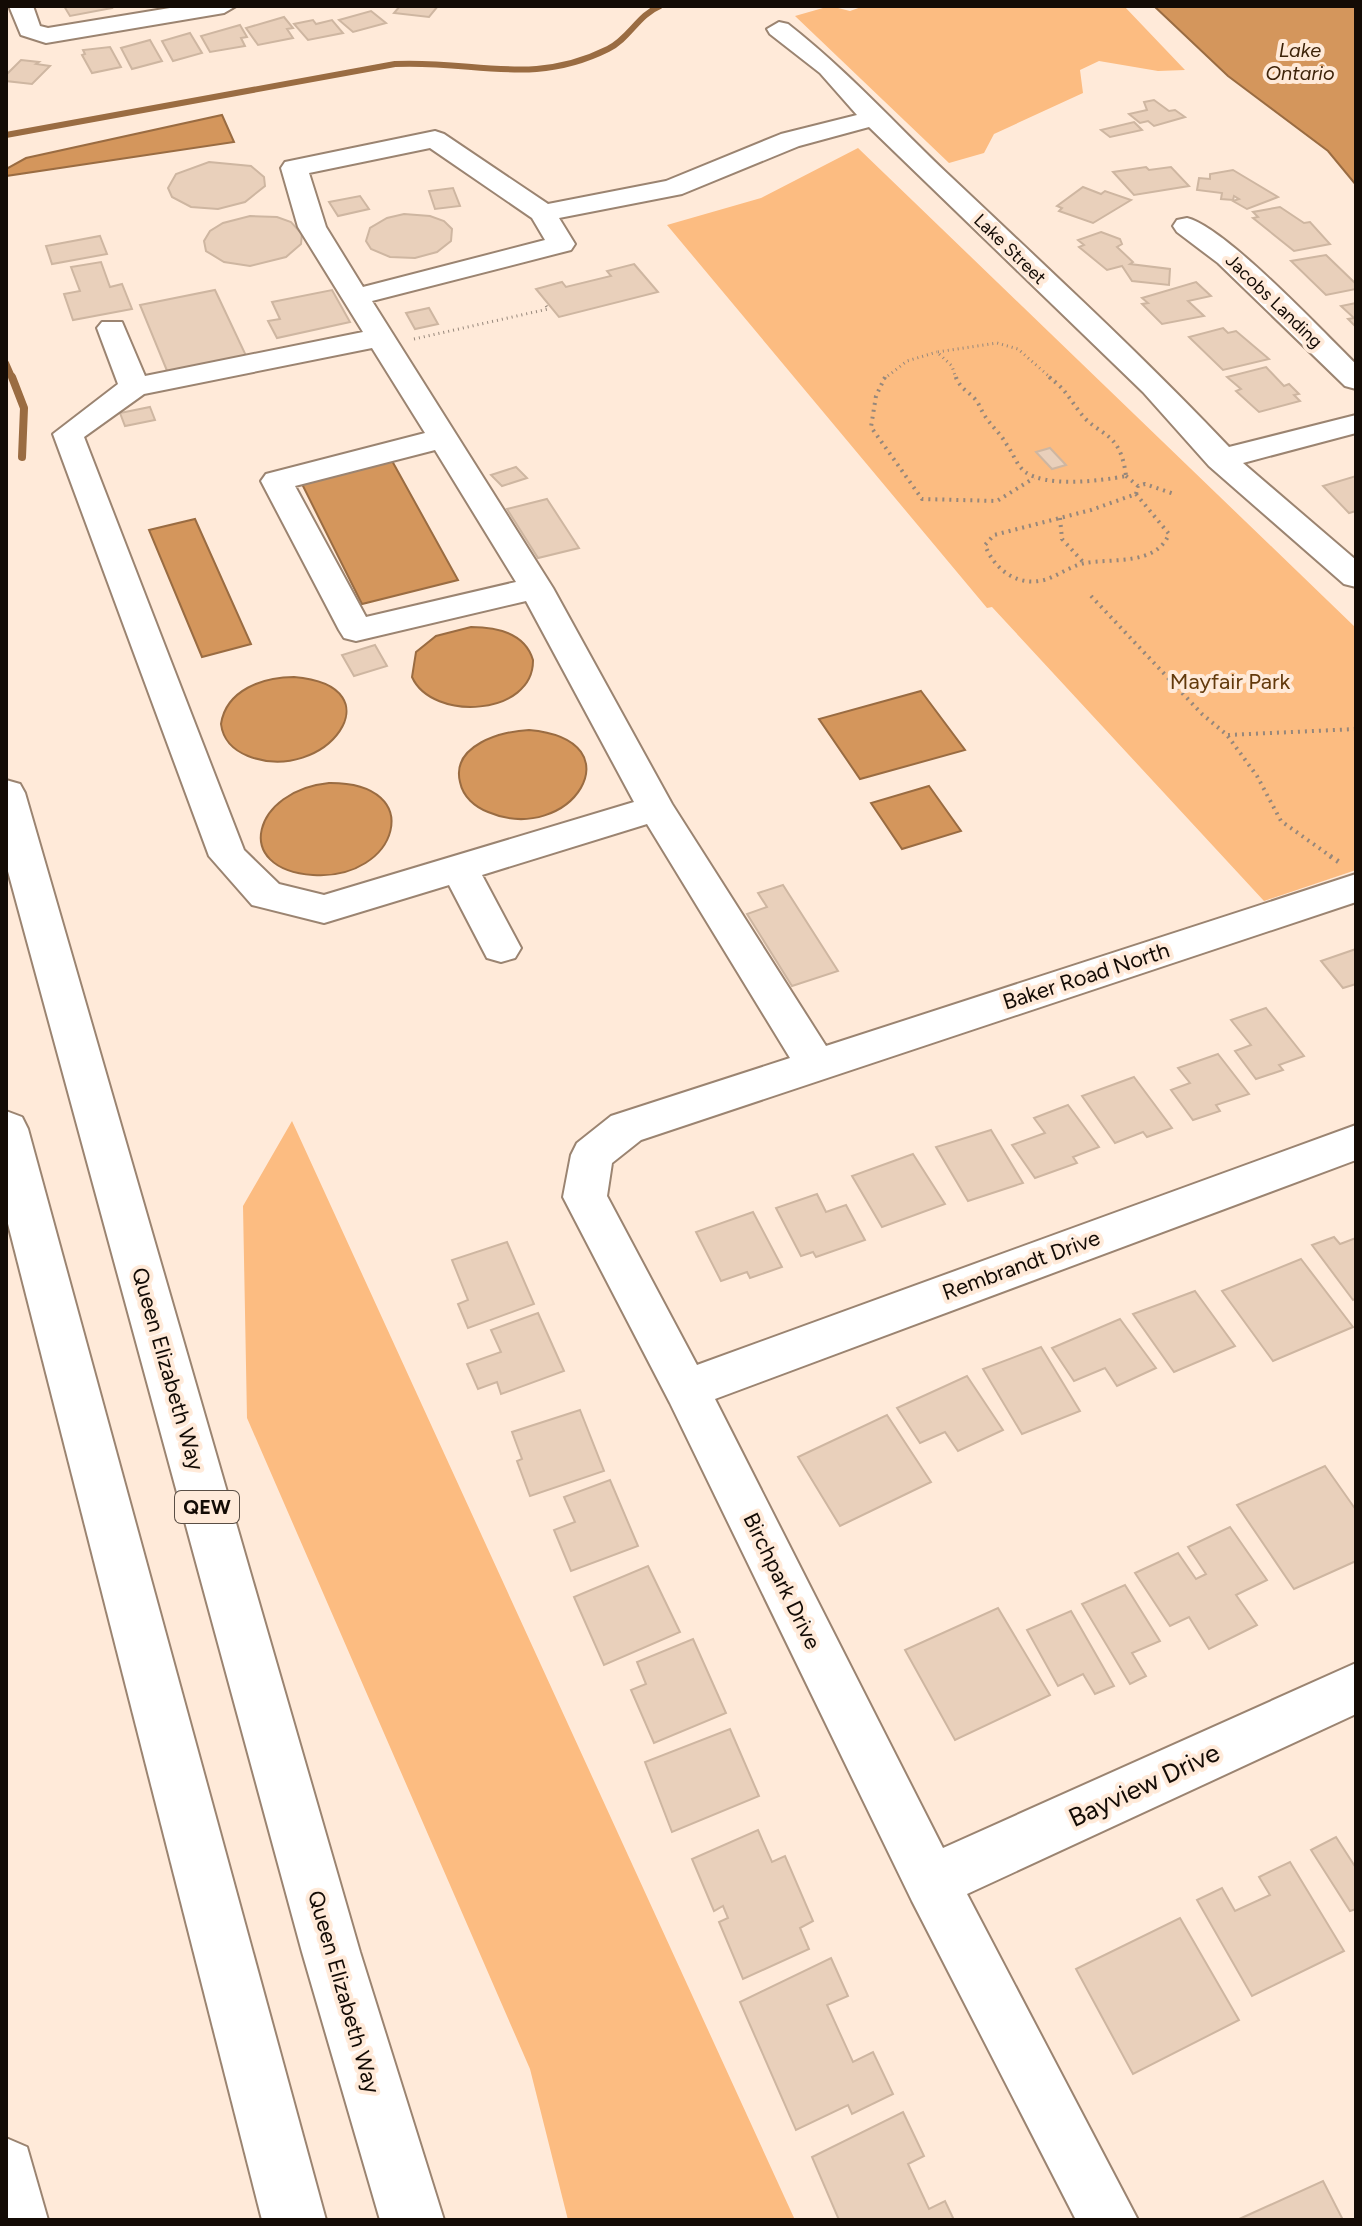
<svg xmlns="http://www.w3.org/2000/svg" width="1362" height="2226" viewBox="0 0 1362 2226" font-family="Figtree,sans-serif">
	<rect width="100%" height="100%" fill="#ffead9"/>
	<!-- green -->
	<g fill="#fcbc81">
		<path d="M830 6 850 11 864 6H1124L1185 70 1158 71 1099 61 1080 70 1083 93 994 134 984 153 949 163 795 16Z"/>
		<path d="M858 148 1356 628V870L1264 901 992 607 987 608 667 225 761 198Z"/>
		<path d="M292 1121 795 2220H568L530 2069 247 1418 243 1206Z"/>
	</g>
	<!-- water -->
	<g fill="#d4965c" stroke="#9a6c42" stroke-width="2">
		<path d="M1154 6H1356V185L1328 151 1228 76Z"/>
		<path d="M222 115 234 142 6 176V169L26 158Z"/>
		<path d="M391 459 458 580 362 604 300 480Z"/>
		<path d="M195 519 251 644 202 657 149 530Z"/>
		<path d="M471 627C497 627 525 633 533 660 534 716 432 722 412 677L416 652 436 636Z"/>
		<path d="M294 677C400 686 325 786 248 756 233 750 223 740 221 724 226 690 263 677 294 677Z"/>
		<path d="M921 691 965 750 860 779 819 719Z"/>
		<path d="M529 730C640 740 570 847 488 812 475 807 463 797 460 782 451 745 502 731 529 730Z"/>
		<path d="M329 783C429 782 398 881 313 875 230 869 254 790 329 783Z"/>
		<path d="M929 786 961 831 902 849 871 803Z"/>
	</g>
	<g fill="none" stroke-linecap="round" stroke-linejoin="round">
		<!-- stream-far1 -->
		<g stroke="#9a6c42" stroke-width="6">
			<path d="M6 135 395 64C475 60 532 87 608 49 629 39 638 15 660 6"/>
			<path d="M6 363 13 379"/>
		</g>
		<!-- stream -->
		<path stroke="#9a6c42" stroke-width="8" d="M12 377 24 408 22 457"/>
	</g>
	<!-- building -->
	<g fill="#e9d0bb" stroke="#ceb6a1" stroke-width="2">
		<path d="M64 6H111L112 8 70 16Z"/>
		<path d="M400 6H438L429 17 394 13Z"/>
		<path d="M371 11 386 23 353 32 339 20Z"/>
		<path d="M284 17 293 28 287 29 293 38 258 45 246 28Z"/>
		<path d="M313 20 316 24 332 20 343 33 308 40 294 24Z"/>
		<path d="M240 25 247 37 241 38 245 46 210 52 201 36Z"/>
		<path d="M190 33 202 53 173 61 162 41Z"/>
		<path d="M150 40 162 61 132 69 121 48Z"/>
		<path d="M110 47 121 67 92 73 82 55 85 54 83 50Z"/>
		<path d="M21 60 39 62 36 64 50 66 32 84 6 81V75Z"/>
		<path d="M1154 100 1169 111 1175 110 1185 117 1154 126 1148 121 1140 123 1129 114 1147 110 1144 102Z"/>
		<path d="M1134 122 1142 130 1110 137 1101 130Z"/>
		<path d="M209 162 251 166 264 177 265 186 245 202 218 209 191 207 172 197 168 188 176 174Z"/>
		<path d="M1146 167 1149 170 1171 167 1189 186 1134 195 1113 172Z"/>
		<path d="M1233 170 1278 197 1247 209 1233 201 1239 199 1234 196 1233 200 1221 199 1222 193 1197 190 1199 178 1210 179V174Z"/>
		<path d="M1083 187 1101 194 1105 191 1131 200 1093 223 1059 211 1062 208 1057 206Z"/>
		<path d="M453 188 460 206 435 209 429 191Z"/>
		<path d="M360 196 369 209 338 216 329 202Z"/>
		<path d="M1280 207 1304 223 1310 222 1330 244 1294 251 1253 218 1258 217 1253 212Z"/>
		<path d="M404 214 430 216 444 221 452 229 451 241 437 252 415 258 390 257 371 249 366 241 370 228 387 218Z"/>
		<path d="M250 216 277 217 291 222 302 234 301 244 286 257 250 266 224 262 206 251 204 241 210 231 223 223Z"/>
		<path d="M1101 232 1120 239 1122 244 1117 247 1133 262 1130 264 1170 269 1169 285 1132 281 1122 266 1107 270 1079 247 1084 245 1078 240Z"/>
		<path d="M100 236 107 254 52 264 46 246Z"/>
		<path d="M1326 255 1356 284V289L1326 295 1291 261Z"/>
		<path d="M101 262 110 287 122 284 132 309 73 320 64 294 80 291 71 267Z"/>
		<path d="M634 264 658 292 559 317 536 289 562 282 566 287 611 276 607 271Z"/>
		<path d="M1196 282 1211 296 1188 301 1204 316 1162 324 1142 304 1148 303 1142 298Z"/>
		<path d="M215 290 249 362 170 378 140 305Z"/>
		<path d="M332 290 350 322 277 338 268 321 280 319 272 302Z"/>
		<path d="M1356 303V327L1348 319 1354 318 1341 306Z"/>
		<path d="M429 308 438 324 415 329 406 313Z"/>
		<path d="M1223 328 1228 333 1236 331 1269 359 1223 370 1189 337Z"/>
		<path d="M1266 367 1284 386 1289 384 1299 394 1294 395 1300 401 1259 412 1236 391 1241 389 1227 377Z"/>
		<path d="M150 407 155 420 125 426 120 413Z"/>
		<path d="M1050 448 1066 465 1052 469 1036 452Z"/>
		<path d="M516 467 527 478 502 486 491 475Z"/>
		<path d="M1356 476V511L1349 513 1323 486Z"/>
		<path d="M547 499 579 548 538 558 507 509Z"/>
		<path d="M375 645 387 666 354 676 342 655Z"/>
		<path d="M783 885 838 971 792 986 747 914 767 907 758 893Z"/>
		<path d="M1356 949V984L1343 988 1321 961Z"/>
		<path d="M1266 1008 1304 1056 1279 1065 1283 1070 1256 1079 1235 1051 1251 1045 1231 1020Z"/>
		<path d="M1218 1054 1249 1094 1216 1105 1220 1111 1193 1120 1171 1090 1190 1083 1178 1068Z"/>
		<path d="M1134 1077 1172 1128 1147 1137 1143 1132 1115 1143 1082 1096Z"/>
		<path d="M1068 1105 1099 1147 1073 1157 1077 1163 1035 1178 1012 1145 1045 1133 1034 1118Z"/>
		<path d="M991 1130 1023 1183 968 1201 936 1147Z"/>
		<path d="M913 1154 945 1204 882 1227 852 1176Z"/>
		<path d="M817 1194 826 1212 846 1205 865 1240 816 1257 813 1252 801 1256 776 1208Z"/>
		<path d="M753 1212 782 1267 750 1278 747 1272 721 1281 696 1232Z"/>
		<path d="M1334 1237 1340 1244 1356 1238V1298L1353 1300 1312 1245Z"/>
		<path d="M507 1242 534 1304 468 1328 458 1304 468 1300 452 1260Z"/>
		<path d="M1301 1259 1353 1327 1273 1361 1222 1291Z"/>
		<path d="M1195 1291 1235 1346 1174 1372 1133 1314Z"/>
		<path d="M538 1313 564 1371 501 1394 497 1382 478 1389 467 1364 501 1352 491 1330Z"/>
		<path d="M1120 1319 1156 1368 1117 1386 1105 1368 1074 1381 1052 1348Z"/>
		<path d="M1041 1347 1080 1411 1022 1434 983 1369Z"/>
		<path d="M967 1376 1003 1430 958 1451 945 1432 920 1443 897 1408Z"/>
		<path d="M580 1410 604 1471 530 1496 517 1461 522 1459 512 1432Z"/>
		<path d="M887 1415 931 1482 840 1526 798 1457Z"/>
		<path d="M1325 1466 1356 1510V1561L1294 1589 1237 1505Z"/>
		<path d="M610 1480 638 1546 571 1571 554 1530 575 1522 564 1497Z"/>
		<path d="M1230 1527 1267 1580 1236 1595 1257 1625 1209 1649 1189 1617 1170 1626 1135 1573 1178 1553 1196 1579 1206 1574 1188 1547Z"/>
		<path d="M648 1566 680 1632 604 1665 574 1597Z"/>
		<path d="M1125 1585 1160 1641 1132 1653 1146 1676 1130 1684 1082 1604Z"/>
		<path d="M998 1608 1050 1695 955 1740 905 1650Z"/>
		<path d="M1071 1611 1114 1686 1095 1694 1083 1674 1058 1686 1027 1630Z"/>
		<path d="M693 1639 726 1713 654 1743 631 1690 646 1684 637 1662Z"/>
		<path d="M730 1729 759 1796 672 1832 645 1762Z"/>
		<path d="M758 1830 772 1862 785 1856 813 1921 800 1928 809 1949 743 1979 719 1922 728 1918 723 1906 714 1911 692 1859Z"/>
		<path d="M1336 1837 1356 1868V1909L1350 1911 1311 1850Z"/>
		<path d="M1290 1862 1344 1951 1252 1996 1197 1900 1222 1888 1235 1911 1270 1895 1259 1877Z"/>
		<path d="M1180 1918 1239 2020 1133 2074 1076 1969Z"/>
		<path d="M831 1958 848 1996 827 2005 853 2062 873 2052 893 2094 852 2114 848 2105 796 2130 740 2002Z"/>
		<path d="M903 2112 924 2156 908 2164 929 2209 945 2201 954 2220H839L812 2157Z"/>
		<path d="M1323 2181 1343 2220H1237Z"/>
	</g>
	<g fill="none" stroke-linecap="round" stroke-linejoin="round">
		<defs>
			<g id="minor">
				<path d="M9 6H33L40 26 48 28 182 6H236L224 13 46 43 21 35Z"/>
				<path d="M779 22 788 24C847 70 896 125 951 177 1045 266 1140 353 1229 447L1356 415V433L1243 463 1356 560V587L1344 584 1209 466 1143 392 869 127 799 146 682 194 559 218 575 244 571 250 372 301 553 588 672 804 826 1046 1356 874V902L641 1140 612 1163 607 1196 697 1365 1356 1125V1160L715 1399 943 1848 1356 1663V1714L967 1894 1138 2220H1076L912 1901 670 1403 563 1197 571 1155 577 1143 611 1116 790 1058 647 824 482 875 521 948 515 958 501 962 487 958 449 885 324 923 252 905 209 856 53 434 118 384 97 328 102 322H122L145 376 363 332 298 227 281 168 285 162 435 131 444 134 548 204 666 181 781 134 857 115 820 73 770 34 767 29ZM430 148 532 218 545 240 363 287 326 227 309 173ZM372 348 425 433 266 474 261 481 339 630 344 638 356 641 526 601 634 802 324 895 279 884 244 850 84 437 144 394ZM435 450 516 582 366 617 295 486Z"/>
				<path d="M1187 218C1225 227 1323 332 1356 364V389L1345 386 1218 263 1177 232 1173 226 1177 220Z"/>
				<path d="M6 2138 27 2147 48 2220H6Z"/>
			</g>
			<g id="highway">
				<path d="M6 780 20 784 25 793 360 1952 444 2220H380L302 1952 6 864Z"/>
				<path d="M6 1111 22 1117 28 1129 326 2220H262L6 1216Z"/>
			</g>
		</defs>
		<!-- minor casing -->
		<use href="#minor" stroke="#9b8471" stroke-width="4"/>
		<!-- highway casing -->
		<use href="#highway" stroke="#9b8471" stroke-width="4"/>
		<!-- path-far2 -->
		<g stroke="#96877b" stroke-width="3" stroke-dasharray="1 4" stroke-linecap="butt">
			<path d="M414 339 548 309 545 304"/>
			<path d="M884 379 907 361 937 352"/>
			<path d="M956 379 952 366 937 352 997 343 1018 349 1052 379"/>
		</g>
		<!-- path-far1 -->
		<g stroke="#96877b" stroke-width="4" stroke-dasharray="2 5" stroke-linecap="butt">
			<path d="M885 377 876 396 871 427 922 499 997 501 1034 478"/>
			<path d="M956 377C960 390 974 394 979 405 988 425 997 428 1007 445 1013 453 1016 464 1024 471 1045 488 1100 481 1126 476"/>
			<path d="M1049 377C1065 389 1067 395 1079 411 1098 438 1120 428 1126 476"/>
			<path d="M1126 476 1138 486 1145 484 1174 494"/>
			<path d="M1136 494 1169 534C1156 566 1112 558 1085 563 1070 566 1058 576 1044 580 1017 587 994 569 985 545L994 535 1091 510Z"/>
			<path d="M1136 494 1138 486"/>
			<path d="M1060 518 1062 539 1084 563"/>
			<path d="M1091 596 1202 714 1227 735 1257 776 1281 821 1333 858"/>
			<path d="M1228 735 1356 729"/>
		</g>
		<!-- path -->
		<path stroke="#96877b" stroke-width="5" stroke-dasharray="2 6" stroke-linecap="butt" d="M1330 856 1339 862"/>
		<!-- minor -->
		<use href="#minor" fill="#fff" fill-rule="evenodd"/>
		<!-- highway -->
		<use href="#highway" fill="#fff" fill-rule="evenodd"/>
	</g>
	<g text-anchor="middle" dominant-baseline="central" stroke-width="8" stroke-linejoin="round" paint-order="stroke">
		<!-- far-street labels -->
		<g font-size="18" fill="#130b05" stroke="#ffead9">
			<text transform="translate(1010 249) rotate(44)">Lake Street</text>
			<text transform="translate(1274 301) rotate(44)">Jacobs Landing</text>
		</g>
		<!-- far-water labels -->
		<g font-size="20" font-style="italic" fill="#3d2309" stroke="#ffead9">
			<text x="1300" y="50">Lake<tspan x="1300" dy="23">Ontario</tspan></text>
		</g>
		<!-- shield labels -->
		<rect fill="#ffead9" stroke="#5a4e45" stroke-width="2" x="175" y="1491" width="64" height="32" rx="6"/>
		<g font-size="20" font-weight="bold" fill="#130b05">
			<text x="207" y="1507">QEW</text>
		</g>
		<!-- park labels -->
		<g font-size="22" fill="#62390b" stroke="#ffead9">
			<text x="1230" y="681">Mayfair Park</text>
		</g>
		<!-- street labels -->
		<g font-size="22" fill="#130b05" stroke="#ffead9">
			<text transform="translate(1086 976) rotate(-18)">Baker Road North</text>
			<text transform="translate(1021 1265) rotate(-20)">Rembrandt Drive</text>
			<text transform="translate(168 1369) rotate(74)">Queen Elizabeth Way</text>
			<text transform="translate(782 1581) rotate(64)">Birchpark Drive</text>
			<text transform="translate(344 1992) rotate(74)">Queen Elizabeth Way</text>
		</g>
		<!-- near-street labels -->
		<g font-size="26" fill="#130b05" stroke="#ffead9">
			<text transform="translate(1144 1785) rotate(-25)">Bayview Drive</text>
		</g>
	</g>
	<!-- border -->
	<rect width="1362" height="2226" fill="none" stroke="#130b05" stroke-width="16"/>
</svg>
